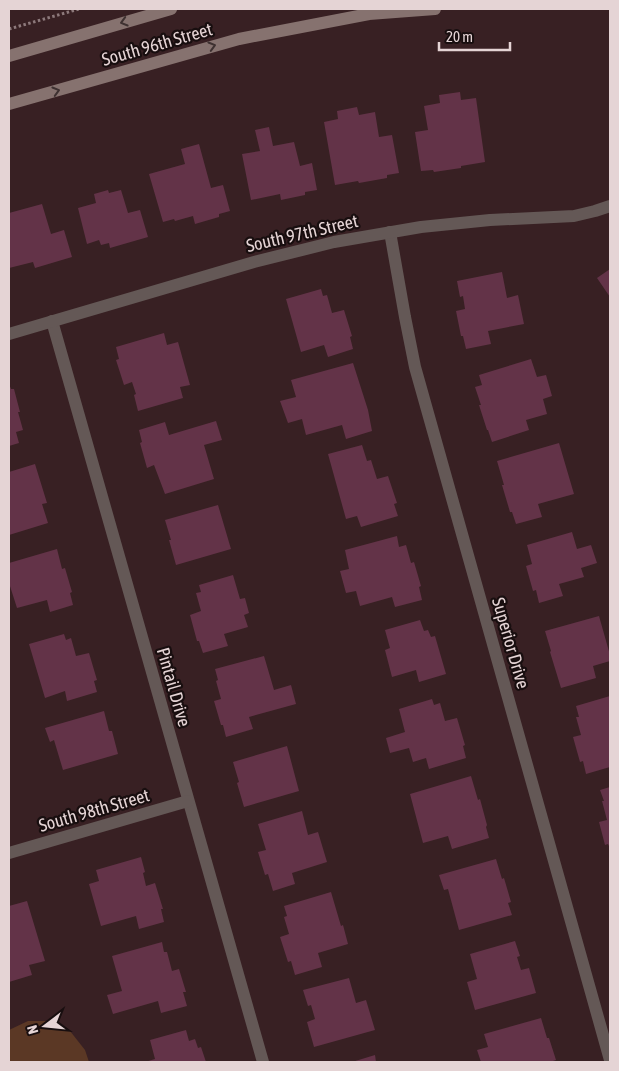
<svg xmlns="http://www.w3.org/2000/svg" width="619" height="1071" viewBox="0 0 619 1071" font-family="'Asap Condensed',sans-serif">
	<rect width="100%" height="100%" fill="#382023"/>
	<!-- green -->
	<path fill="#5b3825" d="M28 1021H53L70 1031 85 1050 89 1062H9V1030Z"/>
	<!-- building -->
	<g fill="#633348">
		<path d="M460 92 461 100 476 98 485 162 461 166V168L434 172 433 170 421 171 415 132 428 130 424 106 440 103 439 95Z"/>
		<path d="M357 107 359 115 375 112 379 137 392 135 399 173 387 175V178L359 183 358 181 335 185 324 122 338 119 337 111Z"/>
		<path d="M269 127 273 146 294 142 300 166 312 163 317 190 305 192V195L281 200 280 194 251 200 242 154 260 151 255 130Z"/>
		<path d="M199 144 211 188 223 185 230 211 219 214V217L195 224 193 216 175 221 174 219 163 222 149 174 185 164 181 149Z"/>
		<path d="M108 190 109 193 121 190 128 213 140 210 148 237 110 248 109 243 101 245 99 240 87 244 78 208 96 203 94 194Z"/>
		<path d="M42 204 51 234 64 230 72 257 35 268 33 262 9 268V213Z"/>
		<path d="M610 269V297L597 278Z"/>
		<path d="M502 272 507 298 518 295 524 324 488 331 491 344 466 349 463 336H461L456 311 465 309 463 296 460 297 457 281Z"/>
		<path d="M321 289 323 296 327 295 332 313 344 310 352 336 350 337 353 349 328 357 324 345 301 352 286 299Z"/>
		<path d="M164 333 167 345 178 342 190 385 180 387 183 398 138 411 134 395 136 394 132 382 124 385 116 360 119 359 116 347Z"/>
		<path d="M531 359 537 377 546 375 552 396 543 399 547 414 526 420 529 430 492 442 488 430H487L479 405H481L475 387 482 385 479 375Z"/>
		<path d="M353 363 368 410 372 431 346 439 342 425 306 435 302 419 288 423 280 401 296 397 291 380Z"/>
		<path d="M9 384 11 389H14L20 412H18L23 430 16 432 19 443 9 446Z"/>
		<path d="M216 421 222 440 204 445 214 479 165 494 154 465 147 468 140 443 142 442 139 430 165 422 169 435Z"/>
		<path d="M559 443 574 494 538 504 542 517 516 524 512 512H510L502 485H504L497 461Z"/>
		<path d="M362 445 367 461 371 460 377 479 388 476 397 503 394 504 398 516 361 527 357 516 346 519 328 454Z"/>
		<path d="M35 464 47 503 42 504 48 523 9 535V472Z"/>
		<path d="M218 505 231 549 176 565 169 540H171L165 520Z"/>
		<path d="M572 532 577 549 591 545 597 563 581 568 584 577 559 584 563 596 539 603 536 590 533 591 526 566 532 564 527 545Z"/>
		<path d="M397 536 399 547 406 545 411 563 414 562 421 586 419 587 422 600 395 607 392 597 360 606 356 591 346 593 340 571 349 569 345 550Z"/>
		<path d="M57 549 62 569 65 568 72 592 70 593 73 605 50 612 47 600 17 608 9 583V563Z"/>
		<path d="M233 575 240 599 245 598 249 613 244 615 248 627 224 634 228 646 203 653 199 641H197L190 615 201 611 196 593 201 592 199 585Z"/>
		<path d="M599 616 610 655V661L593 666 596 678 561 688 550 652 551 651 545 631Z"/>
		<path d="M420 620 424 631 428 630 431 637 435 636 446 674 419 682 416 670 392 677 385 650 390 648 385 630Z"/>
		<path d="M64 634 66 640 71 638 76 656 89 653 97 680 94 681 97 692 67 701 65 691 45 698 29 644Z"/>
		<path d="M264 656 274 690 291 685 296 704 249 717 253 729 226 737 223 725H221L214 701 221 699 216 681 218 680 215 669Z"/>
		<path d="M610 696V767L586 774 583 761 580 762 573 737 581 735 576 717H579L576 706Z"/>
		<path d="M432 699 434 705 440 703 445 721 457 718 465 745 463 746 466 758 429 769 426 758 413 762 409 748 390 753 386 738 405 732 399 709Z"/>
		<path d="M104 711 109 731H112L118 754 63 770 54 740 50 742 45 728Z"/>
		<path d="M287 746 299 791 244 807 237 783 239 782 233 762Z"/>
		<path d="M471 776 478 800 480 799 487 825 486 827 489 838 452 849 448 836 423 843 410 794Z"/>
		<path d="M610 787V848L608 844 605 845 599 822 607 820 602 801H604L600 790Z"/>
		<path d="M302 811 308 835 318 832 327 862 292 873 295 884 273 891 268 874 265 875 258 852 266 850 258 824Z"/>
		<path d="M141 857 145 872 143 873 146 886 155 883 163 909H161L164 922 139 929 136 916 101 926 89 884 99 881 96 870Z"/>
		<path d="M496 859 502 879 504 878 511 902 508 903 512 915 459 930 448 889 444 890 439 875Z"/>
		<path d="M331 892 341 926 343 925 348 944 318 953 322 967 295 975 291 961 288 962 280 937 289 934 284 917 287 916 284 906Z"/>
		<path d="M27 901 45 961 29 965 32 975 9 982V906Z"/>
		<path d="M515 941 520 956 517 957 521 970 529 968 536 993 475 1010 467 982 477 979 470 954Z"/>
		<path d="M162 942 164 952H167L172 971 179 969 186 992H183L187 1006 161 1013 158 1001 113 1014 107 995 122 991 112 956Z"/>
		<path d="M349 978 356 1003 366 1000 375 1030 314 1047 307 1022 315 1019 311 1005 308 1006 303 990Z"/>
		<path d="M541 1018 547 1038H549L556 1060 553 1061V1062H496V1061L490 1062H481L477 1050 488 1047 484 1034Z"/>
		<path d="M186 1030 189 1041 195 1039 198 1048 201 1047 206 1062H145L155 1059 150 1040Z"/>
		<path d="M375 1055 376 1062H352Z"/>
	</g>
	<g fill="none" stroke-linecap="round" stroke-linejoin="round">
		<!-- path -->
		<path stroke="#8d797b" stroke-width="3" stroke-dasharray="2.5 2.5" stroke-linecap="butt" d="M9 29 79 9"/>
		<!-- street -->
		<g stroke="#645856" stroke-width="12">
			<path d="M390 232 405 317 415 367 610 1060"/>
			<path d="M52 321 263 1062"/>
			<path d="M9 334 254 262 334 242 421 227 490 220 574 216 595 211 610 206"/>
			<path d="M9 853 188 801"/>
		</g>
		<!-- secondary -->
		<g stroke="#86726f" stroke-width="12">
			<path d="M9 56 171 9"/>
			<path d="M9 104 239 39 369 14 435 9"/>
		</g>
	</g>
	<!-- one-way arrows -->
	<defs><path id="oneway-chevron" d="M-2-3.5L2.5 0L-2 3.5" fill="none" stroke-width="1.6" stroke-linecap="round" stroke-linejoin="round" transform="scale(1.25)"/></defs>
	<g stroke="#3e3131">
		<use href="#oneway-chevron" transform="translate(124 22) rotate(164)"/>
		<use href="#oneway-chevron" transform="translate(212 46) rotate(-16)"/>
		<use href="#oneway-chevron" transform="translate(56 91) rotate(-16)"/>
	</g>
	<g text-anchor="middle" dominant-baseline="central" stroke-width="4.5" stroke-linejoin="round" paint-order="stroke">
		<!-- street labels -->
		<g font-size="18" fill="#e5d4d5" stroke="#180e0f">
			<text transform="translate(157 44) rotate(-16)">South 96th Street</text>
			<text transform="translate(302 233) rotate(-13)">South 97th Street</text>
			<text transform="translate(511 643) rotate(74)">Superior Drive</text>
			<text transform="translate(174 687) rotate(74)">Pintail Drive</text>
			<text transform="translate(94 810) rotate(-16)">South 98th Street</text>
		</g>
	</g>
	<!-- border -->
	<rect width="619" height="1071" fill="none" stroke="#e5d4d5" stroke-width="20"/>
	<!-- north arrow -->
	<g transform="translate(45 1026) rotate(254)" stroke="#180e0f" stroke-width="4" paint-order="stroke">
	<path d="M0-4L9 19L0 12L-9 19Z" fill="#e5d4d5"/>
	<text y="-8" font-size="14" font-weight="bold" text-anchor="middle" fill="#e5d4d5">N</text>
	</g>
	<!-- scale -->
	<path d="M439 42v8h71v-8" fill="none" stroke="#e5d4d5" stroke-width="2.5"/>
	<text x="446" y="42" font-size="15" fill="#e5d4d5" stroke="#180e0f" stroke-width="4" paint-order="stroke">20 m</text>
</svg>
